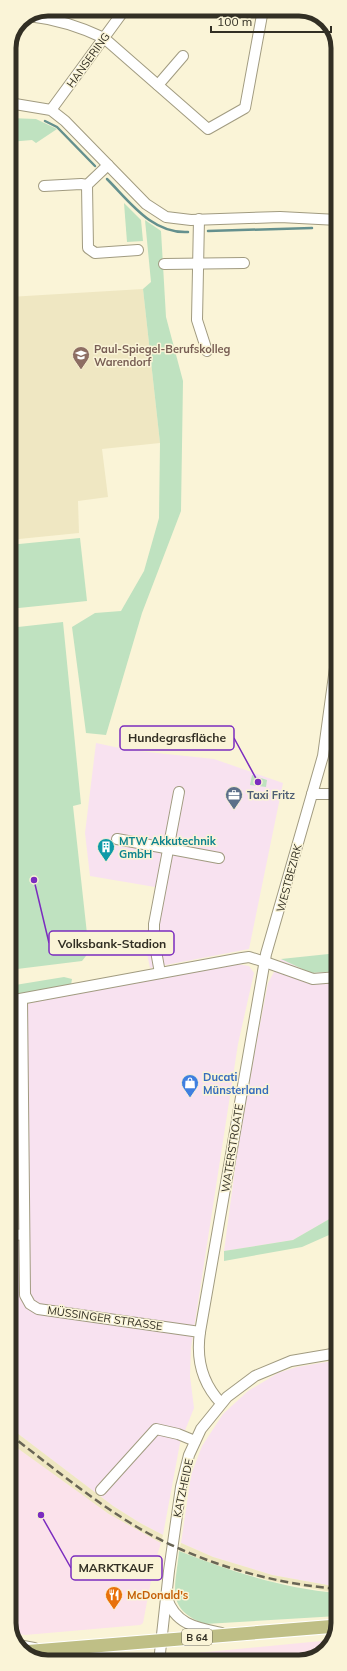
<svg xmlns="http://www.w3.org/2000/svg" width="347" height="1671" viewBox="0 0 347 1671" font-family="Mulish,sans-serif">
	<rect width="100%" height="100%" fill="#faf4d7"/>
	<!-- commercial -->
	<g fill="#fbe2eb">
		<path d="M9 1442 109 1514 161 1543 154 1565 143 1623 140 1625 25 1635 12 1633 9 1629Z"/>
		<path d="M332 1640 328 1649 305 1662H174L186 1654Z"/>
		<path d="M128 1658 138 1662H75L97 1660Z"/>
	</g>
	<!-- industrial -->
	<g fill="#f8e2f0">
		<path d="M96 743 129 750 214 759 283 783 249 949 150 968 145 944 155 887 90 876 85 833Z"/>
		<path d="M281 959 311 973 338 971V1214L293 1240 224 1251 237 1154 257 1040 268 983Z"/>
		<path d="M238 964 249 966 254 973 238 1044 191 1348 190 1376 194 1408 180 1443 163 1535 140 1523 113 1506 9 1427V1009L91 987Z"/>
		<path d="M338 1360V1587L272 1575 213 1557 181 1543 191 1475 202 1446 223 1414 248 1391 278 1373 297 1367Z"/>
	</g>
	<!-- built -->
	<g fill="#efe7c2">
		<path d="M143 289 160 443 102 449 108 497 78 501 79 533 9 540V297Z"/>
		<path d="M9 1427 113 1506 140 1523 163 1535 161 1543 109 1514 9 1442Z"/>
		<path d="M181 1543 213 1557 272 1575 338 1587V1593L271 1581 213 1564 179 1551Z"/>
	</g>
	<!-- green -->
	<g fill="#bfe2c0">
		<path d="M9 118 36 119 57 129 36 143 32 140 9 142Z"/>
		<path d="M124 203 141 220 143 241 127 242Z"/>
		<path d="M145 220 161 231 166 317 183 381 181 511 142 613 106 735 86 733 72 627 95 613 121 611 144 571 159 518 160 443 143 289 151 282Z"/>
		<path d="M80 538 87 601 9 609V545Z"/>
		<path d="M63 622 81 804 73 806 89 952 82 961 9 970V628Z"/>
		<path d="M252 775 267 780 266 787 250 785Z"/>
		<path d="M338 953V971L311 973 281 959Z"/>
		<path d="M64 977 72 979 71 985 9 997V986Z"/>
		<path d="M338 1214V1231L302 1247 224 1261V1251L293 1240Z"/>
		<path d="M179 1551C230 1571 284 1589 338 1593V1616L205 1624C164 1609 176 1587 179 1551Z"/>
	</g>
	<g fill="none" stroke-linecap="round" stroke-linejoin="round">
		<!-- stream -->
		<g stroke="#64908e" stroke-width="2.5">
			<path d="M45 121 57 127 95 166"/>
			<path d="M107 179C130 202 152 234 188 232"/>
			<path d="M208 231 312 228"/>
		</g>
		<defs>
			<g id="minor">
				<path d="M29 16C55 19 81 27 104 38L208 129 245 108 262 15 260 9"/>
				<path d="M158 85 183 56"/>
				<path d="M9 103 51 110 65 121 146 204 166 217 191 220 280 217 338 220"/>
				<path d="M51 110 125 9"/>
				<path d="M108 165 87 185 88 248 95 253 138 250"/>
				<path d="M44 186 81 184 87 185"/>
				<path d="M199 219 197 320 207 351"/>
				<path d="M164 264 244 263"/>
				<path d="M312 794H338"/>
				<path d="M117 839 219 858"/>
				<path d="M160 973 154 940V924L179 792"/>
				<path d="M22 999 25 1295 30 1304 38 1309 200 1332"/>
				<path d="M9 1001 242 958 249 957 265 962 313 979 338 977"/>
				<path d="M9 1234 24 1235"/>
				<path d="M221 1403C202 1383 196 1359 200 1332L266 954 323 756 338 646"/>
				<path d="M101 1490 156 1429 178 1434 195 1441"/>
				<path d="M167 1598C175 1625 198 1628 222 1633"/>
				<path d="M18 1645 34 1648"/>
				<path d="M159 1662 169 1571 181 1487 189 1455 201 1429 227 1397 255 1376 291 1361 338 1353"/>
			</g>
			<path id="major" d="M22 1652 337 1626"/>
		</defs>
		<!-- minor casing -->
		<use href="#minor" stroke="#a19b80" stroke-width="12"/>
		<!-- major casing -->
		<use href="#major" stroke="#fff" stroke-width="15"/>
		<!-- minor -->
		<use href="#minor" stroke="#fff" stroke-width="10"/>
		<!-- major -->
		<use href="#major" stroke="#bfbf86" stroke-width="13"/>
		<!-- rail -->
		<path stroke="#696555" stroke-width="2.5" stroke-dasharray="8 4" stroke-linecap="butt" d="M9 1434C51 1466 92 1500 137 1527 197 1562 268 1583 338 1589"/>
	</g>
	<!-- icons -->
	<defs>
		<symbol id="school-pin" viewBox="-11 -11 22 30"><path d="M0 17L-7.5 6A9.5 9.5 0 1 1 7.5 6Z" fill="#8d6e63" stroke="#faf4d7"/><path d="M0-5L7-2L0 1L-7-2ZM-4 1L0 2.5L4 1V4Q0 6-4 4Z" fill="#fff"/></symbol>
		<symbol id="office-pin" viewBox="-11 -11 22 30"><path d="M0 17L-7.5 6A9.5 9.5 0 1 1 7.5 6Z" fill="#5c6f8a" stroke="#faf4d7"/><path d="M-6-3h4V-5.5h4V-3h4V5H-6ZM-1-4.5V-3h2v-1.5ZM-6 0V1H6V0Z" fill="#fff"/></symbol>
		<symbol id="building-pin" viewBox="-11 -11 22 30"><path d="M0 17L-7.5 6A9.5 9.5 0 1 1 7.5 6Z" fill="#0f9aa8" stroke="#faf4d7"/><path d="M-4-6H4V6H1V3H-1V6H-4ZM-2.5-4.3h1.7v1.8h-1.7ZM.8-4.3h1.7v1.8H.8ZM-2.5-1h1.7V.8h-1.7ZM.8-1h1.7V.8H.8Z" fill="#fff"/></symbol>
		<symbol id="shop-pin" viewBox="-11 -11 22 30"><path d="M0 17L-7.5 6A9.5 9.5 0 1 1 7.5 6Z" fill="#3f7fe0" stroke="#faf4d7"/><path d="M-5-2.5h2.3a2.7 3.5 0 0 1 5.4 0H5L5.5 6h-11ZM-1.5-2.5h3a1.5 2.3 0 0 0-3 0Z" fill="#fff"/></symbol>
		<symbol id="restaurant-pin" viewBox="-11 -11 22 30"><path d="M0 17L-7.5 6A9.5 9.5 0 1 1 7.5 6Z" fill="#e8710a" stroke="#faf4d7"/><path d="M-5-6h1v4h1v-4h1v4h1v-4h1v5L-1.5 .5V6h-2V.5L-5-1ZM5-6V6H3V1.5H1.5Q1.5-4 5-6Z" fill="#fff"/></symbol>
	</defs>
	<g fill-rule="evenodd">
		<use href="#school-pin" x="71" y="345" width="20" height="27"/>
		<use href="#office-pin" x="224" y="785" width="20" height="27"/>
		<use href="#building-pin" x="96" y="837" width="20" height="27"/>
		<use href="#shop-pin" x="180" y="1073" width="20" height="27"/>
		<use href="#restaurant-pin" x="104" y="1585" width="20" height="27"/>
	</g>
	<g text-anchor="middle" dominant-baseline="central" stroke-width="3" stroke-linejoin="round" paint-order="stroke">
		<!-- shield labels -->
		<rect fill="#faf4d7" stroke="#6e6a5a" stroke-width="1" x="182" y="1629" width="30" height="16" rx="3"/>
		<g font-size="10" font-weight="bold" fill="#322f24">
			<text x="197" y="1637">B 64</text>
		</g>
		<!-- street labels -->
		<g font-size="11" fill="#322f24" stroke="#faf4d7">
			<text transform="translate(88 60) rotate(-54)">HANSERING</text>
			<text transform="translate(289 878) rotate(-75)">WESTBEZIRK</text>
			<text transform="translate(232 1148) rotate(-81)">WATERSTROATE</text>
			<text transform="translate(105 1318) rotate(8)">MÜSSINGER STRASSE</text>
			<text transform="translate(183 1488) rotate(-78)">KATZHEIDE</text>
		</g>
		<!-- education labels -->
		<g font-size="11" font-weight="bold" fill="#785e54" stroke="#faf4d7" text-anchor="start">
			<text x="94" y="349">Paul-Spiegel-Berufskolleg<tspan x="94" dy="13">Warendorf</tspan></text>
		</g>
		<!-- service labels -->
		<g font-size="11" font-weight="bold" fill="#4e5e75" stroke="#faf4d7" text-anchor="start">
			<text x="247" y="795">Taxi Fritz</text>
		</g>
		<!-- culture labels -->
		<g font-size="11" font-weight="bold" fill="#0d838f" stroke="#faf4d7" text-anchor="start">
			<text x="119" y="841">MTW Akkutechnik<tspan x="119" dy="13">GmbH</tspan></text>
		</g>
		<!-- shop labels -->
		<g font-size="11" font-weight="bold" fill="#366cbe" stroke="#faf4d7" text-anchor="start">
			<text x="203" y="1077">Ducati<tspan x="203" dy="13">Münsterland</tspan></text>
		</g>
		<!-- food labels -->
		<g font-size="11" font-weight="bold" fill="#c56008" stroke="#faf4d7" text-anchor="start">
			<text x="127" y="1595">McDonald's</text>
		</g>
	</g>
	<!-- crop -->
	<path d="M0 0H347V1671H0ZM48 16H299A32 32 0 0 1 331 48V1623A32 32 0 0 1 299 1655H48A32 32 0 0 1 16 1623V48A32 32 0 0 1 48 16Z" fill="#faf4d7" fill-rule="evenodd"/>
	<path fill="none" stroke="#322f24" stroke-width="5" d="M48 16H299A32 32 0 0 1 331 48V1623A32 32 0 0 1 299 1655H48A32 32 0 0 1 16 1623V48A32 32 0 0 1 48 16Z"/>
	<!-- callouts -->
	<path fill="none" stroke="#7b2cbf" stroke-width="1.5" d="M258 782L234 738M34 880L49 943M41 1515L71 1568"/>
	<g fill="#7b2cbf" stroke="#faf4d7" stroke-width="1.5">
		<circle cx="258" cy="782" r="4"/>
		<circle cx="34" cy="880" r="4"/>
		<circle cx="41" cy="1515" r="4"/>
	</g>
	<g fill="#faf4d7" stroke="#7b2cbf" stroke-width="1.5">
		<rect x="120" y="726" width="114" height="24" rx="4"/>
		<rect x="49" y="931" width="125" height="24" rx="4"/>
		<rect x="71" y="1556" width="91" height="24" rx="4"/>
	</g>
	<g font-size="12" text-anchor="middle" font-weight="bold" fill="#322f24">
		<text x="177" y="742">Hundegrasfläche</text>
		<text x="112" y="948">Volksbank-Stadion</text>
		<text x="116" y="1572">MARKTKAUF</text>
	</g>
	<!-- scale -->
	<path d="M211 26v6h120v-6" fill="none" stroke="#322f24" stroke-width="2"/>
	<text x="217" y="26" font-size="12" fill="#322f24" stroke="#faf4d7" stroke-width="3" paint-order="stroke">100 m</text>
</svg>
